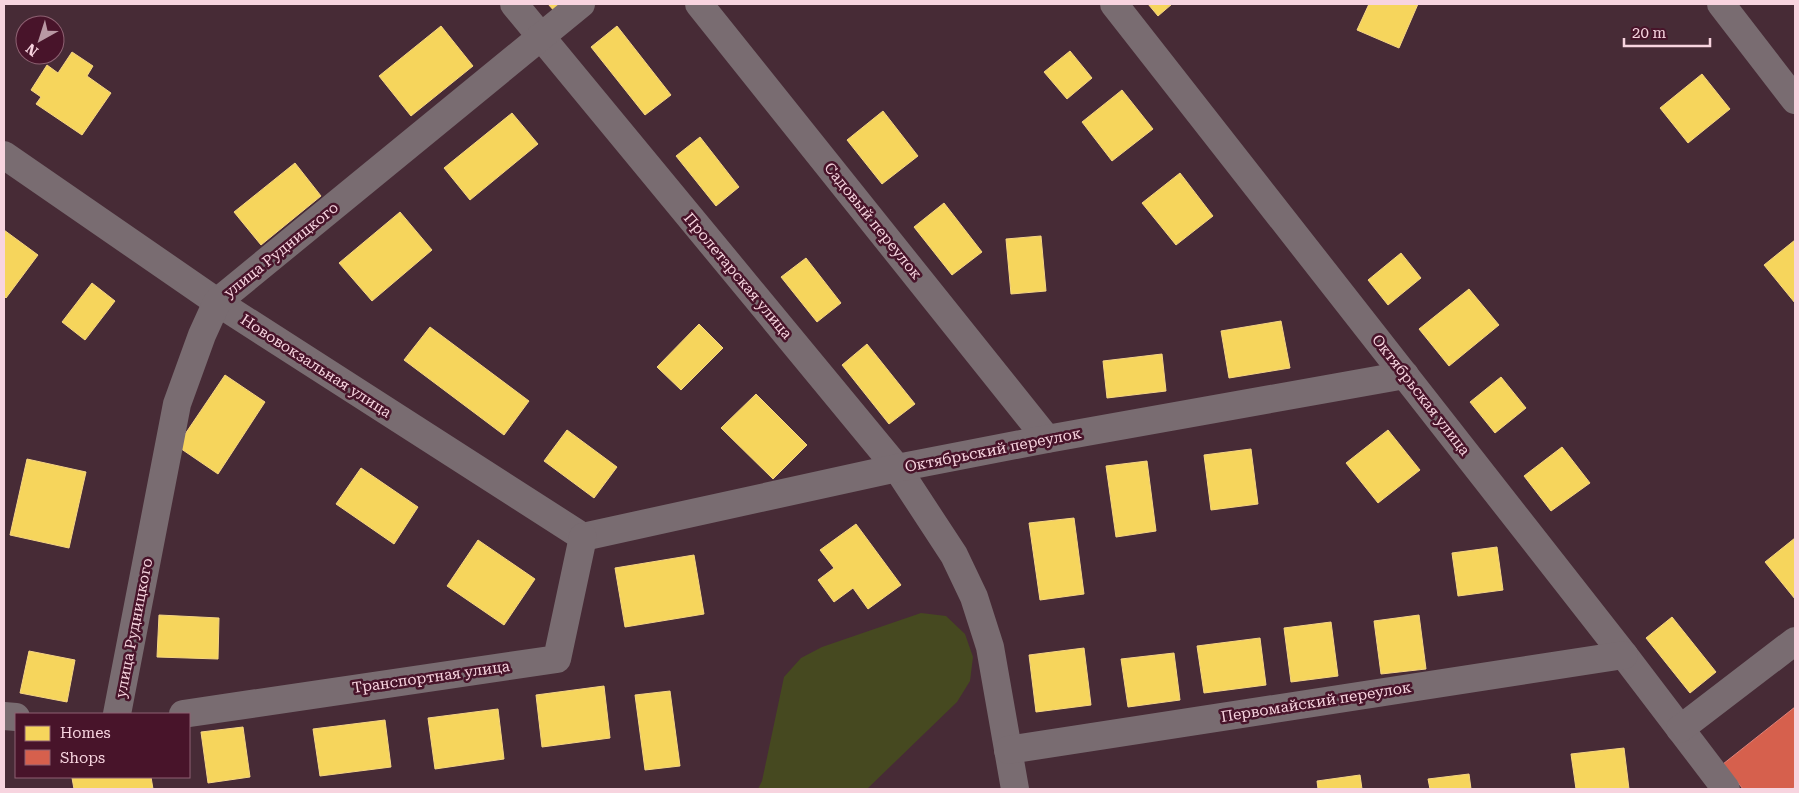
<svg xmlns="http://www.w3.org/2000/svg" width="1799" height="793" viewBox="0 0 1799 793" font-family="'Roboto Serif',serif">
	<rect width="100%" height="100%" fill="#472b36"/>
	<!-- green -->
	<path fill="#464920" d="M921 613 946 616 965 634 973 657 970 681 957 702 867 789H758L762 781 784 677 801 658 822 647Z"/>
	<!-- homes -->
	<g fill="#f6d55c" stroke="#f6d583">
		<path d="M548 4H567L556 13Z"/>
		<path d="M1148 4H1172L1158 16Z"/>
		<path d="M1369 4H1418L1399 48 1357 30Z"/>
		<path d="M441 26 473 66 411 116 379 76Z"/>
		<path d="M617 26 671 95 645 115 591 47Z"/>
		<path d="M1070 51 1092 78 1067 99 1044 72Z"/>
		<path d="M72 52 93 66 87 76 111 93 82 135 36 104 41 97 31 90 47 65 58 73Z"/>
		<path d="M1702 74 1730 109 1688 143 1660 108Z"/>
		<path d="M1122 90 1153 129 1112 161 1082 122Z"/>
		<path d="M883 111 918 156 882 184 847 140Z"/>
		<path d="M512 113 538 144 470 200 444 168Z"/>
		<path d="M700 137 739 187 716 206 676 156Z"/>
		<path d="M295 163 321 196 261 245 234 212Z"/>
		<path d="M1180 173 1213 216 1176 245 1142 203Z"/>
		<path d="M944 203 982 252 952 275 914 227Z"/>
		<path d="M400 212 432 250 372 301 339 263Z"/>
		<path d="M4 230 38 255 6 298 4 296Z"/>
		<path d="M1041 236 1046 291 1011 294 1006 239Z"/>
		<path d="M1795 240V303L1764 265Z"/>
		<path d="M1401 253 1421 278 1388 305 1368 280Z"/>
		<path d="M806 258 841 303 817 322 781 277Z"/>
		<path d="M92 283 115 301 85 340 62 322Z"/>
		<path d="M1469 289 1499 325 1449 366 1419 329Z"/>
		<path d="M1281 321 1290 368 1229 378 1221 331Z"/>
		<path d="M699 324 723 348 681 390 657 367Z"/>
		<path d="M430 327 529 401 504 435 404 360Z"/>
		<path d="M867 344 915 404 889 424 842 365Z"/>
		<path d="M1162 354 1166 391 1107 398 1103 361Z"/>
		<path d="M225 375 265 402 218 474 177 446Z"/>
		<path d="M1501 377 1526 408 1495 433 1470 402Z"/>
		<path d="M756 394 807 445 773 479 721 428Z"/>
		<path d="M567 430 617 467 594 498 544 461Z"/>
		<path d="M1388 430 1420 470 1378 503 1346 463Z"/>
		<path d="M1562 447 1590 483 1551 511 1524 476Z"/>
		<path d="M1251 449 1258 504 1211 510 1204 455Z"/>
		<path d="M27 459 86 472 69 548 10 535Z"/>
		<path d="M1147 461 1156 531 1116 537 1106 466Z"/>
		<path d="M361 468 418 507 394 544 336 504Z"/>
		<path d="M1074 518 1084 594 1040 600 1029 523Z"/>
		<path d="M856 524 901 585 868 609 853 588 834 602 818 580 834 568 820 550Z"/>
		<path d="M1795 538V599L1765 562Z"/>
		<path d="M478 540 535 579 504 625 447 586Z"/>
		<path d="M1497 547 1503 590 1458 596 1452 553Z"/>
		<path d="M694 555 704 614 625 627 615 568Z"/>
		<path d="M159 615 219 618 218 659 157 657Z"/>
		<path d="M1419 615 1426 669 1381 674 1374 621Z"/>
		<path d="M1672 617 1716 672 1690 693 1646 638Z"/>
		<path d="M1331 622 1338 676 1291 682 1284 628Z"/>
		<path d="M1260 638 1266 685 1204 693 1197 646Z"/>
		<path d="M1084 648 1091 705 1036 712 1029 655Z"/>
		<path d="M29 651 75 660 67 702 20 693Z"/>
		<path d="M1174 653 1180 700 1128 707 1121 659Z"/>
		<path d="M604 686 610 738 542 747 536 695Z"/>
		<path d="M670 691 680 766 645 770 635 695Z"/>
		<path d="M498 709 504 759 435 769 428 718Z"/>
		<path d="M385 720 391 767 320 776 313 729Z"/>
		<path d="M243 727 250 777 208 783 201 732Z"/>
		<path d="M1624 748 1629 789H1576L1571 754Z"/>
		<path d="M1469 774 1471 789H1430L1428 779Z"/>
		<path d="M1360 775 1362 789H1318L1317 781Z"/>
		<path d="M80 777H151L153 789H74L72 778Z"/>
	</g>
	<!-- shops -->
	<path fill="#d6604d" stroke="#e08379" d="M1795 707V787L1792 789H1743L1723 764Z"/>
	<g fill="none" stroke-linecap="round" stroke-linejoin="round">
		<!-- street -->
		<g stroke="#796c71" stroke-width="28">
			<path d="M514 4 897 468 954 555 974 597 990 647 1015 789"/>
			<path d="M699 4 1047 439"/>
			<path d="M1114 4 1624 655 1726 789"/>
			<path d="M1721 4 1795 100"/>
			<path d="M4 155 217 302 583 537"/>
			<path d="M583 537 897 468 1047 439 1405 375"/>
			<path d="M117 714 177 404 202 335 217 302 581 4"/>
			<path d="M183 714 557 659 583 537"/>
			<path d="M4 716 16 717"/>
			<path d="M1680 729 1795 641"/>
			<path d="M1008 750 1624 655"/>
		</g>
	</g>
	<g text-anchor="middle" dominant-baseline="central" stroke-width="5" stroke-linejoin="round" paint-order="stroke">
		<!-- street labels -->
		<g font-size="15" fill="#f7d4df" stroke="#48142a">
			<text transform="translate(873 221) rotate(51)">Садовый переулок</text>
			<text transform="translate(281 250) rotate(-39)">улица Рудницкого</text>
			<text transform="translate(738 276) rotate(50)">Пролетарская улица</text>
			<text transform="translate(316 366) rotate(33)">Нововокзальная улица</text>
			<text transform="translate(1421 395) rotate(52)">Октябрьская улица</text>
			<text transform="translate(993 450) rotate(-11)">Октябрьский переулок</text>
			<text transform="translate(134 628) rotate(-79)">улица Рудницкого</text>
			<text transform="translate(431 677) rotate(-8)">Транспортная улица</text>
			<text transform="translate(1316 702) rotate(-9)">Первомайский переулок</text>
		</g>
	</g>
	<!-- border -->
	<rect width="1799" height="793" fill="none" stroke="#f7d4df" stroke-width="10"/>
	<!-- legend -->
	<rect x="15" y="713" width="175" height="65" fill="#48142a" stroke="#8e6172"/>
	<rect x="25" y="726" width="25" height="15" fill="#f6d55c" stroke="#8e6172"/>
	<text x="60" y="738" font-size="15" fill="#f7d4df">Homes</text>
	<rect x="25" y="750" width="25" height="15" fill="#d6604d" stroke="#8e6172"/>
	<text x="60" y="763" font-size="15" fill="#f7d4df">Shops</text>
	<!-- north arrow -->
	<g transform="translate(40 40) rotate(219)"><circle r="24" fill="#48142a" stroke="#8e6172"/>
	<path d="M0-4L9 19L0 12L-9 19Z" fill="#b999a4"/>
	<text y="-8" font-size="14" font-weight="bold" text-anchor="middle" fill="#f7d4df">N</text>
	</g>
	<!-- scale -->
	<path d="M1624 38v8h86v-8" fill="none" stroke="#f7d4df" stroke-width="2.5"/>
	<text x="1632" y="38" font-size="15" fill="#f7d4df" stroke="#48142a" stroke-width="4" paint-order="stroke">20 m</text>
</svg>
